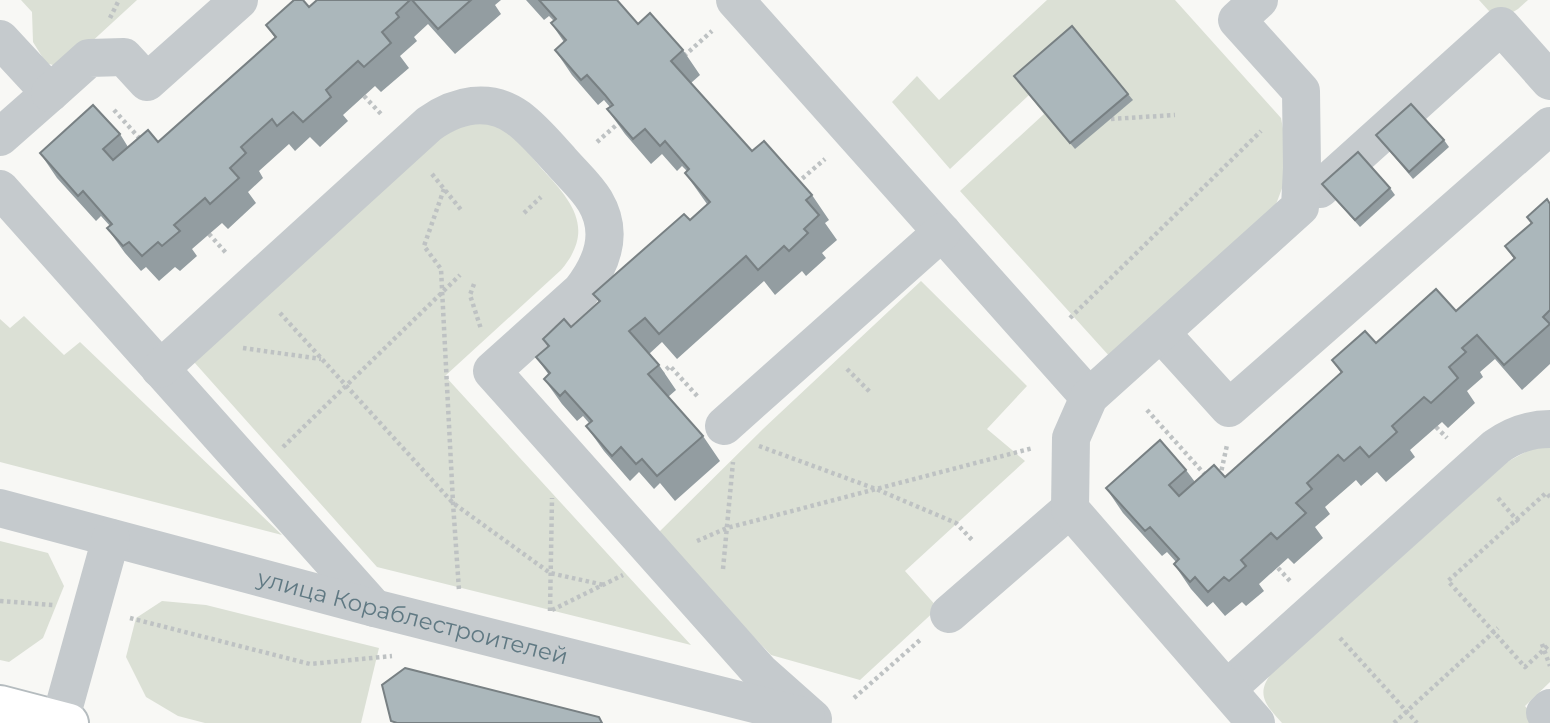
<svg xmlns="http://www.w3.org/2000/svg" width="1550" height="723" viewBox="0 0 1550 723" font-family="Montserrat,sans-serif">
	<rect width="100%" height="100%" fill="#f8f8f5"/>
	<!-- green -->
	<g fill="#dbe0d5">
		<path d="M21 0H137L63 68 46 63 33 42 32 12Z"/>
		<path d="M1047 0H1175L1281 118 1290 167 1272 215 1111 358 960 191 1044 114 1029 95 950 169 892 102 917 76 939 100Z"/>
		<path d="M1479 0H1528L1518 9 1498 21Z"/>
		<path d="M473 117C485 122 502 127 512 136 523 145 532 157 541 168 572 201 596 229 561 270L445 376 691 645 377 567 194 362 434 131Z"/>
		<path d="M921 281 1027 386 987 429 1025 461 905 571 938 608 860 680 771 655 656 535 764 428Z"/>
		<path d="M24 316 64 355 80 342 282 535 0 462V319L10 328Z"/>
		<path d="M1533 448H1550V682L1525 706 1540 723H1282C1267 706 1255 695 1271 674L1507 462Z"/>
		<path d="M0 541 48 553 64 586 43 638 9 662 0 660Z"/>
		<path d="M162 601 206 605 379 648 361 723H205L178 716 146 697 126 657 136 618Z"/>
	</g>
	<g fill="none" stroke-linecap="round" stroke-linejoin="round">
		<defs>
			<path id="major" d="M0 705 69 723"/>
		</defs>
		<!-- major casing -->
		<use href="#major" stroke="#b5bcbf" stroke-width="42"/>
		<!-- path -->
		<g stroke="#bec2c3" stroke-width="4.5" stroke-dasharray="3.5 3.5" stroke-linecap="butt">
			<path d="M110 18 119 0"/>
			<path d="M684 56 712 31"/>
			<path d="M364 96 381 114"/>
			<path d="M114 110 141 140"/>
			<path d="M1111 119 1175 115"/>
			<path d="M597 142 622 120"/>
			<path d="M432 174 462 211"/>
			<path d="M797 183 825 159"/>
			<path d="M444 189 424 246 441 269 453 503 459 590"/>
			<path d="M524 213 541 197"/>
			<path d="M209 234 227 254"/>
			<path d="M474 284 470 295 481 329"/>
			<path d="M280 313 453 503 550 573 604 585"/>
			<path d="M1070 318 1261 131"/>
			<path d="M243 348 321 359"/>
			<path d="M847 369 871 393"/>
			<path d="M661 374 670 366 699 398"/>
			<path d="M1147 410 1208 478"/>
			<path d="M1436 427 1447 438"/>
			<path d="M759 446 876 489 956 523 973 541"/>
			<path d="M283 447 460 275"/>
			<path d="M1220 477 1227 445"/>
			<path d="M1550 497 1546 493 1448 581 1525 667 1550 644"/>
			<path d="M1498 498 1520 524"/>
			<path d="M697 541 727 528 1033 448"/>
			<path d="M1278 568 1290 581"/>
			<path d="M723 569 733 462"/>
			<path d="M0 601 53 605"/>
			<path d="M552 610 623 575"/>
			<path d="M550 611 552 498"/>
			<path d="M130 618 310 664 392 656"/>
			<path d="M1340 638 1417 723"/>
			<path d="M1542 644 1550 666"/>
			<path d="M854 698 920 640"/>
			<path d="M1394 723 1498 628"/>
		</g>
		<!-- minor -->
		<g stroke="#c5cacd" stroke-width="38">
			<path d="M735 0 1089 397"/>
			<path d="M0 39 50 93 0 137"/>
			<path d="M50 93 89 58 124 57 147 82 239 0"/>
			<path d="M0 189 374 608"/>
			<path d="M1320 189 1501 26 1550 81"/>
			<path d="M1161 333 1229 408 1550 126"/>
			<path d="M160 369 429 124C456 105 489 97 518 118 534 130 547 146 560 160 572 174 586 186 595 201 614 233 602 264 581 291L492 371 760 672 813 719"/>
			<path d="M724 426 942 232"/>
			<path id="s1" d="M0 508 374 608 806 717"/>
			<path d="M949 614 1070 509"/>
			<path d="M1227 689 1496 447C1513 435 1529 429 1550 429"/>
			<path d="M1550 708 1545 713 1550 719"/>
			<path d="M60 721 111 538"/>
			<path d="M1256 723 1070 509 1071 438 1089 397 1300 207 1302 168 1301 91 1237 20 1259 0"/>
		</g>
		<!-- major -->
		<use href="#major" stroke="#fff" stroke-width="38"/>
	</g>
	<!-- wall -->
	<g fill="#939da1">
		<path d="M317 0H501L495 5 501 14 455 54 428 24 414 37 417 41 400 56 409 68 381 92 375 86 343 115 348 121 320 147 310 137 295 151 289 144 259 171 263 178 248 192 256 203 228 229 222 223 192 249 197 256 180 271 175 267 159 281 146 267 141 271 125 253 107 228 110 226 101 216 96 221 57 178 40 153 120 134 128 147 158 142 275 38 266 25 309 7Z"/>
		<path d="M526 0H617L638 24 683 50 700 75 691 83 752 151 812 195 829 220 825 223 837 240 822 253 826 258 806 276 802 271 775 295 764 281 677 359 662 342 649 354 659 365 676 390 668 397 703 436 720 461 675 501 660 483 654 489 639 472 630 481 604 451 586 426 589 423 583 416 577 421 562 404 544 379 549 375 536 357 548 347 543 339 571 327 599 302 593 294 690 220 707 204 685 173 687 171 682 166 677 171 662 154 651 164 625 134 607 109 610 107 604 100 598 105 572 75 555 50 564 42 551 23 554 21 549 16 544 20Z"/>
		<path d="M1014 76 1128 94 1133 100 1075 149Z"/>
		<path d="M1376 135 1444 140 1449 147 1413 179Z"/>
		<path d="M1322 184 1390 188 1395 195 1360 227Z"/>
		<path d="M1550 204V364L1522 390 1495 359 1480 372 1483 377 1467 391 1475 403 1448 428 1442 422 1410 450 1415 457 1386 482 1377 472 1361 486 1356 480 1325 507 1330 514 1315 527 1323 538 1294 564 1288 558 1259 584 1264 591 1246 606 1242 602 1225 616 1213 602 1207 607 1191 589 1174 564 1176 562 1167 552 1162 556 1123 513 1106 488 1186 470 1195 482 1225 477 1341 373 1332 360 1456 311 1514 259 1505 246 1531 223 1527 217Z"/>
	</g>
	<!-- building -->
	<g fill="#abb7bb" stroke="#788083" stroke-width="2">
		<path d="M294 0H303L309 7 317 0H410L396 13 399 17 382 32 391 43 364 67 358 61 326 90 331 97 303 122 293 112 277 126 272 119 241 147 246 153 230 168 239 178 210 204 205 198 174 225 180 231 162 246 158 242 142 256 129 242 123 246 107 228 112 224 83 191 78 196 40 153 93 105 120 134 103 149 113 160 148 130 158 142 276 37 266 25Z"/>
		<path d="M412 0H471L438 29Z"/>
		<path d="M539 0H617L638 24 650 13 683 50 671 61 752 151 764 141 812 195 806 200 819 215 804 229 808 233 789 251 784 246 758 270 746 256 659 334 645 318 629 331 659 365 648 374 703 436 657 476 642 459 636 464 621 447 612 456 586 426 592 421 565 391 560 396 544 379 550 373 536 357 549 346 543 339 564 319 571 327 600 301 593 294 684 214 690 220 710 202 685 173 689 169 665 141 660 146 645 129 633 139 607 109 613 105 605 95 587 75 581 80 555 50 566 40 551 23 556 19Z"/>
		<path d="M1072 26 1128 94 1070 143 1014 76Z"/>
		<path d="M1411 104 1444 140 1409 172 1376 135Z"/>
		<path d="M1358 152 1390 188 1355 220 1322 184Z"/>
		<path d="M1547 199 1550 204V310L1543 317 1550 324 1504 365 1477 335 1462 348 1466 352 1449 367 1458 378 1431 403 1424 397 1392 426 1397 432 1369 457 1360 447 1344 461 1338 455 1307 483 1312 489 1296 503 1306 513 1277 539 1271 533 1241 560 1246 566 1229 581 1224 577 1208 592 1195 577 1190 582 1174 564 1179 559 1150 527 1145 531 1106 488 1160 440 1186 470 1169 485 1179 496 1214 465 1225 477 1342 372 1332 360 1365 331 1376 343 1436 289 1456 311 1515 258 1505 246 1532 223 1527 217Z"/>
		<path d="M405 668 599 717 602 723H397L391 721 382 685Z"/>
	</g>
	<g text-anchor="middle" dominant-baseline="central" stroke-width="7" stroke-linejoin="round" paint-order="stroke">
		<!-- street labels -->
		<g font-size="23" fill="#607983" stroke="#fff">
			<text stroke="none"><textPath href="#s1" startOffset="427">улица Кораблестроителей</textPath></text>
		</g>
	</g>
</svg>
